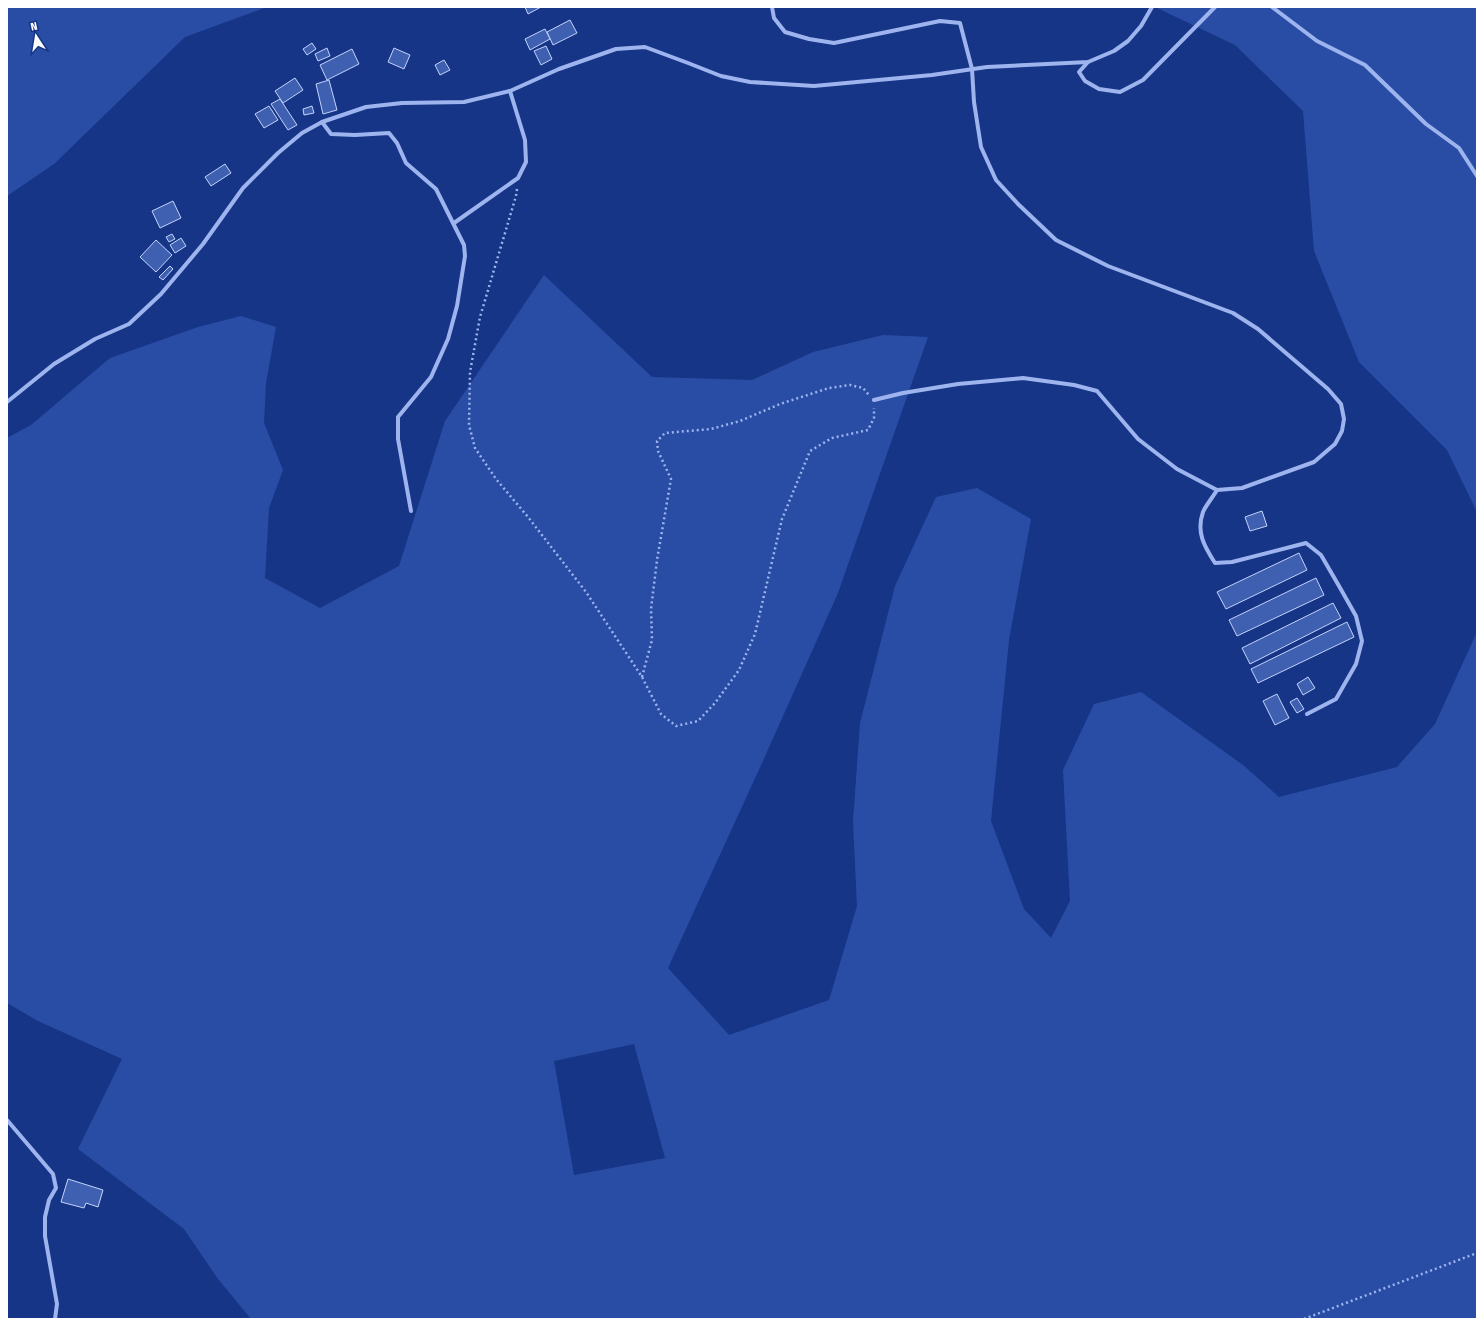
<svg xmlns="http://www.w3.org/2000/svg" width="1484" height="1326" viewBox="0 0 1484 1326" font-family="'Fira Sans Condensed',sans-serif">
	<rect width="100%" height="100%" fill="#173587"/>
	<!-- green -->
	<g fill="#294da5" fill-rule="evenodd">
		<path d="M7 7H267L185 37 54 164 7 196Z"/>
		<path d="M1155 7H1477V512L1447 450 1359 362 1314 251 1303 111 1235 45Z"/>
		<path d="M544 275 652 377 752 380 813 352 883 335 928 337 838 593 762 763 668 968 729 1035 829 1000 857 906 853 822 860 723 895 586 936 497 977 488 1031 519 1009 640 991 821 1024 909 1051 938 1070 901 1063 770 1094 704 1141 692 1243 765 1279 797 1397 767 1435 724 1477 632V1319H251L218 1279 184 1229 78 1149 122 1059 38 1021 7 1003V438L31 425 110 358 198 327 241 316 276 327 266 383 264 423 283 470 269 508 265 578 320 608 399 566 445 421ZM634 1044 665 1158 574 1175 554 1061Z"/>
	</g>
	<!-- building -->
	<g fill="#3f5fb1" stroke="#c3d3fa">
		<path d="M525 7H541L528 14Z"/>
		<path d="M570 20 577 33 553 45 547 32Z"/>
		<path d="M545 29 550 39 530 50 525 39Z"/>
		<path d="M312 43 316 49 307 55 303 49Z"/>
		<path d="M546 46 552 59 541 65 534 51Z"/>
		<path d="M327 48 330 56 318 61 315 54Z"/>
		<path d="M394 48 410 55 404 69 388 62Z"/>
		<path d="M352 49 359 64 327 80 320 65Z"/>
		<path d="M444 60 450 70 440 75 435 65Z"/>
		<path d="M295 78 303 90 283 103 275 91Z"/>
		<path d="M329 80 337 110 323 114 316 84Z"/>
		<path d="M280 99 297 125 288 130 271 104Z"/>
		<path d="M269 106 278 120 264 128 255 114Z"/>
		<path d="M312 106 314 113 304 115 303 109Z"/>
		<path d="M225 164 231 173 211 186 205 177Z"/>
		<path d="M173 201 181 218 160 228 152 211Z"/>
		<path d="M172 234 175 239 169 242 166 237Z"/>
		<path d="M181 238 186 246 175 253 170 245Z"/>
		<path d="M156 240 172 255 156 272 140 257Z"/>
		<path d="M170 266 173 269 163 280 159 277Z"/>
		<path d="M1262 511 1267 526 1250 531 1245 517Z"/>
		<path d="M1299 553 1307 570 1226 609 1217 592Z"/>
		<path d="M1316 578 1324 595 1237 636 1229 620Z"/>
		<path d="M1333 603 1341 618 1250 664 1242 648Z"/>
		<path d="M1347 622 1354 637 1258 683 1251 669Z"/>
		<path d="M1308 677 1315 688 1303 695 1297 684Z"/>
		<path d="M1277 694 1289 718 1275 725 1263 701Z"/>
		<path d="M1297 698 1304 709 1297 713 1290 702Z"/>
		<path d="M68 1179 103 1190 98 1207 86 1203 84 1208 61 1202Z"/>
	</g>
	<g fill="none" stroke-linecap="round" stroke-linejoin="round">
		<!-- path -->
		<g stroke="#9db4ee" stroke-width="2.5" stroke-dasharray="2 3" stroke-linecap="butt">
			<path d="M517 189 516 196 480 317 470 372 469 425 475 448 496 479 528 517 586 592 642 677 661 714 676 726 698 721 715 703 739 670 755 634 782 519 810 451 832 438 868 430 874 418V408"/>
			<path d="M642 677 652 640 651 609 657 560 671 479 658 451 657 441 665 433 711 429 740 421 780 404 829 388 850 385 863 388 869 395"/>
			<path d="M1304 1319 1477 1253"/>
		</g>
		<!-- street -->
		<g stroke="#9db4ee" stroke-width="4">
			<path d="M772 7 774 18 785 32 809 39 834 43 940 21 960 23 972 69 974 102 981 147 996 180 1018 204 1056 240 1108 266 1233 313 1258 329 1328 389 1341 404 1344 419 1342 431 1335 444 1314 462 1242 488 1217 490 1177 469 1138 439 1097 391 1074 385 1023 378 958 384 903 393 874 400"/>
			<path d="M1272 7 1317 41 1365 65 1426 124 1459 148 1477 176"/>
			<path d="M1088 62 1079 72 1085 81 1099 89 1120 92 1143 80 1215 7"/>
			<path d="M322 122 331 134 355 135 389 133 397 143 406 163 436 189 464 245 465 256 457 306 448 339 431 377 398 417V439L411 511"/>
			<path d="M454 223 518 178 526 162 525 140 510 91"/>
			<path d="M7 402 54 364 95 339 129 324 161 294 203 244 243 188 278 153 302 133 322 122 366 107 402 103 464 102 510 91 559 69 616 49 645 47 688 63 721 76 750 82 814 86 932 75 987 67 1088 62 1114 51 1128 41 1141 26 1152 7"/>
			<path d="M1217 490C1213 497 1206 505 1203 512 1196 532 1204 546 1215 563L1232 562 1306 543 1321 555 1339 586 1356 616 1362 641 1356 664 1336 699 1307 714"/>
			<path d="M7 1120 53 1174 56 1188 49 1200 45 1217V1236L57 1304 55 1319"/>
		</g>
	</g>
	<!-- border -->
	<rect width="1484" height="1326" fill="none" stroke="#ffffff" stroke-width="16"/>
	<!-- north arrow -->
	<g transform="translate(36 36) rotate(348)" stroke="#173587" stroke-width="3" paint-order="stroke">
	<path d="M0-3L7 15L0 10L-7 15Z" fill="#ffffff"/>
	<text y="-6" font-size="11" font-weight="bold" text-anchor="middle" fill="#ffffff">N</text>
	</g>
</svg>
